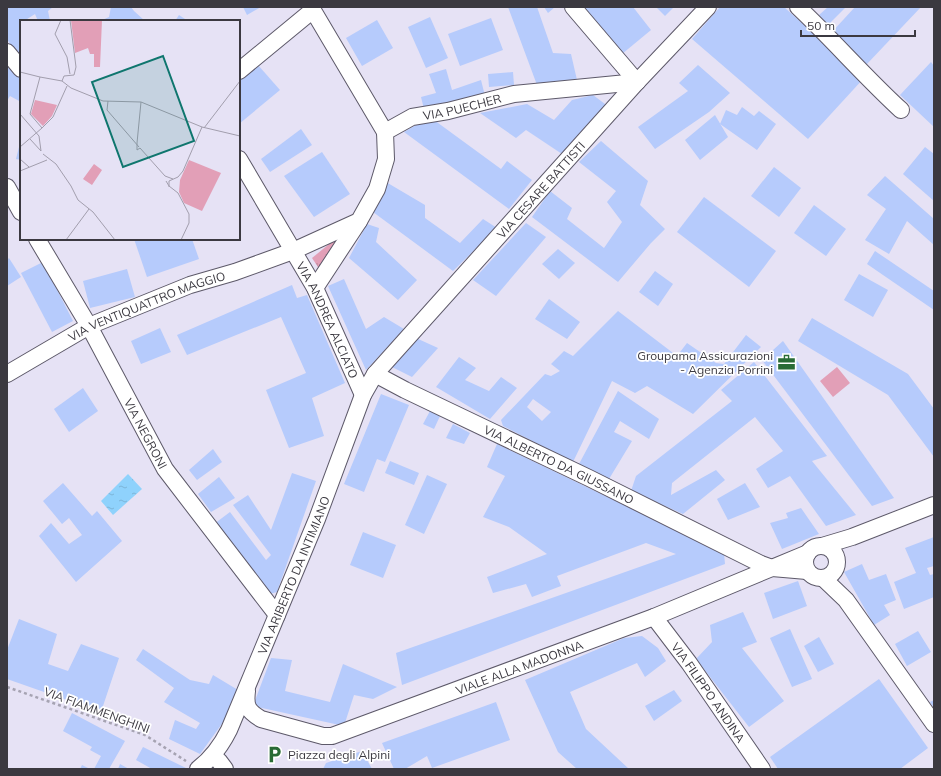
<svg xmlns="http://www.w3.org/2000/svg" width="941" height="776" viewBox="0 0 941 776" font-family="Mulish,sans-serif">
	<defs>
		<pattern id="grass-tufts" width="24" height="20" patternUnits="userSpaceOnUse"><rect width="24" height="20" fill="#e29fb7"/><path d="M3 7l-1-3M5 7V3M7 7l1-3M15 17l-1-3M17 17v-4M19 17l1-3" fill="none" stroke="#b88396"/></pattern>
		<pattern id="water-ripples" width="26" height="14" patternUnits="userSpaceOnUse"><rect width="26" height="14" fill="#8fd2fc"/><path d="M2 4q2-2 4 0t4 0M15 11q2-2 4 0t4 0" fill="none" stroke="#7cb5d9"/></pattern>
	</defs>
	<rect width="100%" height="100%" fill="#e6e2f5"/>
	<!-- grass -->
	<path fill="url(#grass-tufts)" d="M345 231 320 270 312 258Z"/>
	<!-- park -->
	<path fill="#e29fb7" d="M837 367 850 383 833 397 820 381Z"/>
	<!-- water -->
	<path fill="url(#water-ripples)" d="M128 474 142 489 113 515 101 501Z"/>
	<!-- building -->
	<g fill="#b6cbfc" fill-rule="evenodd">
		<path d="M7 7H53L48 11 50 21H38L35 14 24 21H21V62L7 39Z"/>
		<path d="M111 7H131L134 11 145 21H100L109 17Z"/>
		<path d="M243 7H261L247 15Z"/>
		<path d="M508 7H537L553 53 571 54 577 80 537 85Z"/>
		<path d="M544 7H555L548 13Z"/>
		<path d="M584 7H633L651 30 622 54Z"/>
		<path d="M656 7H674L665 16Z"/>
		<path d="M720 7H784L864 78 808 139 692 39Z"/>
		<path d="M828 7H846L828 25 819 15Z"/>
		<path d="M855 7H921L866 65 832 32Z"/>
		<path d="M179 15 188 21H175Z"/>
		<path d="M430 17 448 58 426 68 408 27Z"/>
		<path d="M491 18 503 50 460 66 448 34Z"/>
		<path d="M377 20 393 48 362 66 346 38Z"/>
		<path d="M931 62 934 66V127L900 95Z"/>
		<path d="M258 65 280 90 239 124V80Z"/>
		<path d="M698 65 730 93 709 112 655 149 638 127 688 91 679 83Z"/>
		<path d="M7 67 21 78V102L10 96 7 101Z"/>
		<path d="M446 69 452 90 481 80 485 96 424 109 421 97 436 93 429 74Z"/>
		<path d="M513 72 514 85 489 87 488 74Z"/>
		<path d="M593 95 609 107 565 156 526 130 516 138 480 113 527 104 554 120 572 100Z"/>
		<path d="M742 107 754 116 759 111 776 124 757 150 720 124 726 110 737 115Z"/>
		<path d="M715 115 728 137 700 160 685 140Z"/>
		<path d="M434 120 501 169 507 161 532 180 509 209 404 132 418 124Z"/>
		<path d="M301 129 312 145 270 172 261 159Z"/>
		<path d="M601 141 648 181 640 205 665 229 651 243 618 282 532 217 550 191 572 208 567 219 604 248 622 222 607 202 616 191 579 162Z"/>
		<path d="M20 143H21V160L16 159Z"/>
		<path d="M925 147 934 154V201L903 174Z"/>
		<path d="M322 152 350 194 314 217 284 176Z"/>
		<path d="M774 167 801 188 779 217 751 196Z"/>
		<path d="M885 176 934 219V245L907 221 889 254 865 240 886 209 867 195Z"/>
		<path d="M386 182 425 205V218L460 243 483 219 497 228 453 271 373 212Z"/>
		<path d="M704 197 776 251 749 287 677 232Z"/>
		<path d="M814 205 846 229 826 256 794 233Z"/>
		<path d="M526 223 546 237 496 296 473 280Z"/>
		<path d="M367 224 379 228 376 242 417 280 398 300 349 258Z"/>
		<path d="M134 239H192L199 259 147 277Z"/>
		<path d="M558 249 575 263 559 279 542 264Z"/>
		<path d="M875 251 934 291V310L867 264Z"/>
		<path d="M9 258 21 277 7 286V260Z"/>
		<path d="M43 262 73 321 52 332 21 273Z"/>
		<path d="M127 269 135 297 90 308 83 281Z"/>
		<path d="M655 271 673 284 658 306 639 292Z"/>
		<path d="M859 274 888 290 873 317 844 300Z"/>
		<path d="M344 279 366 329 384 317 404 329 366 370 328 286Z"/>
		<path d="M292 285 297 298 307 295 345 383 312 398 324 436 289 448 266 390 306 373 281 317 187 355 177 335Z"/>
		<path d="M549 299 580 322 567 339 535 319Z"/>
		<path d="M618 311 677 356 687 343 716 363 724 364 746 335 761 347 693 414 647 386 635 393 612 381 573 462 503 426 501 420 545 374 551 376 560 371 551 364 564 351 573 356ZM533 399 551 412 542 421 527 407Z"/>
		<path d="M812 318 908 374 934 409V457L888 395 798 341Z"/>
		<path d="M160 328 171 352 141 364 131 341Z"/>
		<path d="M416 338 438 348 412 377 390 366Z"/>
		<path d="M783 341 894 498 872 506 762 360Z"/>
		<path d="M459 357 476 368 465 380 489 391 501 377 517 388 490 419 436 387Z"/>
		<path d="M754 362 827 456 812 461 856 515 826 526 790 476 768 488 756 469 783 451 755 417 672 483 671 495 716 470 725 480 683 514 631 491 636 476 732 401 721 390Z"/>
		<path d="M83 388 98 411 69 432 54 409Z"/>
		<path d="M618 391 659 419 649 439 620 421 614 432 632 441 609 479 579 464Z"/>
		<path d="M381 394 409 405 385 462 377 459 364 492 344 484Z"/>
		<path d="M430 411 440 416 434 429 423 424Z"/>
		<path d="M453 424 470 433 464 444 446 438Z"/>
		<path d="M497 444 724 553 725 564 402 685 396 653 676 554 646 543 557 576 561 586 532 597 526 584 493 593 487 577 547 554 509 527 483 517 505 476 487 467Z"/>
		<path d="M213 449 222 462 197 480 189 470Z"/>
		<path d="M390 461 419 473 414 485 385 473Z"/>
		<path d="M292 473 316 481 277 592 270 594 214 524 230 512 266 560 271 555 233 505 248 495 271 530Z"/>
		<path d="M427 475 447 484 424 534 405 525Z"/>
		<path d="M219 477 235 498 211 512 198 494Z"/>
		<path d="M63 483 92 516 97 511 122 541 76 582 39 536 51 523 69 544 82 535 69 518 62 524 43 501Z"/>
		<path d="M745 483 760 507 728 520 717 499Z"/>
		<path d="M801 508 819 534 782 549 770 523 788 518 786 513Z"/>
		<path d="M363 532 396 545 383 578 350 565Z"/>
		<path d="M934 537V566L927 568 930 575 934 574V597L904 609 894 582 916 573 905 548Z"/>
		<path d="M862 564 869 580 886 574 896 600 884 605 890 615 874 625 844 572Z"/>
		<path d="M798 581 807 606 773 619 764 593Z"/>
		<path d="M743 612 757 642 742 648 784 701 749 727 696 659 712 642 710 625Z"/>
		<path d="M19 619 57 634 48 664 68 671 81 644 119 658 101 712 7 679V650Z"/>
		<path d="M790 629 812 679 792 687 770 638Z"/>
		<path d="M918 631 931 652 907 666 895 644Z"/>
		<path d="M642 636 658 648 666 661 645 677 637 663 570 692 586 729 629 769H577L558 752 525 680 624 638Z"/>
		<path d="M819 637 834 664 818 672 804 646Z"/>
		<path d="M143 649 190 680 209 684 213 675 238 690 224 721 200 754 169 739 175 720 196 729 200 723 164 702 174 688 136 660Z"/>
		<path d="M271 658 292 660 285 691 330 702 343 664 397 687 373 699 354 695 344 726 253 706Z"/>
		<path d="M879 679 928 748 900 769H778L770 757Z"/>
		<path d="M674 690 682 701 654 721 645 706Z"/>
		<path d="M934 700V708L930 702Z"/>
		<path d="M496 702 510 740 432 768 427 756 405 769H394L382 743Z"/>
		<path d="M72 713 125 741 109 769H94L101 756 90 750 92 747 63 731Z"/>
		<path d="M143 747 188 769H152L136 760Z"/>
		<path d="M362 751 372 769H323L326 763Z"/>
		<path d="M120 764 129 769H118Z"/>
		<path d="M82 765 90 769H80Z"/>
	</g>
	<g fill="none" stroke-linecap="round" stroke-linejoin="round">
		<defs>
			<g id="minor">
				<path d="M311 7 385 132"/>
				<path d="M573 7 637 82"/>
				<path d="M798 7C833 40 865 77 901 110"/>
				<path d="M7 52 21 69"/>
				<path d="M239 71 313 10"/>
				<path id="s1" d="M239 159 315 288 363 395"/>
				<path d="M7 187 21 212"/>
				<path id="s2" d="M37 239 89 326 165 469 277 615"/>
				<path d="M315 288 359 221"/>
				<path id="s3" d="M7 374 89 326 190 285 235 272 293 251 359 221 377 189 386 159 385 132 412 117 448 111 514 94 637 82"/>
				<path id="s4" d="M375 374 405 390 589 478 761 564 772 568 807 571"/>
				<circle cx="821" cy="562" r="16"/>
				<path d="M822 546 852 537 934 505"/>
				<path d="M824 579 846 600 934 724"/>
				<path id="s5" d="M654 617 689 663 762 769"/>
				<path id="s6" d="M247 691C245 707 248 711 261 719L323 736H332L654 617 808 553"/>
				<path d="M219 761 225 769"/>
				<path id="s7" d="M198 769C211 759 222 744 229 730L317 519 363 395 375 374 637 82 708 7"/>
			</g>
		</defs>
		<!-- minor casing -->
		<use href="#minor" stroke="#5d5969" stroke-width="18"/>
		<!-- path -->
		<path stroke="#a6a3b2" stroke-width="2.5" stroke-dasharray="3 3" stroke-linecap="butt" d="M7 687 145 735 186 761"/>
		<!-- minor -->
		<use href="#minor" stroke="#fff" stroke-width="16"/>
	</g>
	<!-- icons -->
	<defs>
		<symbol id="office-bare" viewBox="-9 -9 18 18"><path d="M-6-3h4V-5.5h4V-3h4V5H-6ZM-1-4.5V-3h2v-1.5ZM-6 0V1H6V0Z" fill="#296b35" stroke="#fff" stroke-width="2.5" paint-order="stroke"/></symbol>
		<symbol id="parking-bare" viewBox="-9 -9 18 18"><path d="M-3.5-5.5H1a3.5 3.5 0 0 1 0 7H-1V5.5H-3.5ZM-1-3.4V-.6H.8a1.4 1.4 0 0 0 0-2.8Z" fill="#296b35" stroke="#fff" stroke-width="2.5" paint-order="stroke"/></symbol>
	</defs>
	<g fill-rule="evenodd">
		<use href="#office-bare" x="774" y="350" width="25" height="25"/>
		<use href="#parking-bare" x="262" y="742" width="25" height="25"/>
	</g>
	<g text-anchor="middle" dominant-baseline="central" stroke-width="3.5" stroke-linejoin="round" paint-order="stroke">
		<!-- street labels -->
		<g font-size="12" fill="#3b3940" stroke="#fff">
			<text stroke="none"><textPath href="#s3" startOffset="562">VIA PUECHER</textPath></text>
			<text stroke="none"><textPath href="#s7" startOffset="683">VIA CESARE BATTISTI</textPath></text>
			<text stroke="none"><textPath href="#s3" startOffset="156">VIA VENTIQUATTRO MAGGIO</textPath></text>
			<text stroke="none"><textPath href="#s1" startOffset="184">VIA ANDREA ALCIATO</textPath></text>
			<text stroke="none"><textPath href="#s2" startOffset="223">VIA NEGRONI</textPath></text>
			<text stroke="none"><textPath href="#s4" startOffset="205">VIA ALBERTO DA GIUSSANO</textPath></text>
			<text stroke="none"><textPath href="#s7" startOffset="218">VIA ARIBERTO DA INTIMIANO</textPath></text>
			<text stroke="none"><textPath href="#s6" startOffset="307">VIALE ALLA MADONNA</textPath></text>
			<text stroke="none"><textPath href="#s5" startOffset="93">VIA FILIPPO ANDINA</textPath></text>
			<text transform="translate(97 710) rotate(20)">VIA FIAMMENGHINI</text>
		</g>
		<!-- poi labels -->
		<g font-size="12" fill="#3b3940" stroke="#fff" text-anchor="end">
			<text x="773" y="355">Groupama Assicurazioni<tspan x="773" dy="14">- Agenzia Porrini</tspan></text>
			<text x="288" y="754" text-anchor="start">Piazza degli Alpini</text>
		</g>
	</g>
	<!-- overview -->
	<g transform="translate(20 20)">
		<rect width="220" height="220" fill="#e6e2f5"/>
		<path d="M169 140 201 153 182 191 164 183 159 172 160 160Z" fill="#e29fb7"/>
		<path d="M51 0H82L80 47H74V34H70L68 28 55 33ZM15 80 37 85 32 96 23 106 11 94ZM74 144 82 150 72 165 63 159Z" fill="#e29fb7"/>
		<path fill="none" stroke="#a29ead" stroke-width="1" d="M41 0 35 14 47 37 50 54M0 52 20 57 10 94 22 108 0 127M20 57 42 61M42 61 51 68 83 81 121 82 182 107 220 116M42 61 44 56 54 55 56 47 50 0M88 81 87 90 119 127M0 94 19 116 21 131M22 108 33 97 47 66M184 108 220 61M10 119 21 131M120 128 117 130V123L121 82M120 128 145 156 153 159M23 134 36 144 51 166 58 180 73 192 95 220M0 139 9 147M0 151 27 140M146 161 149 166 158 173 169 194V203L161 220M149 167V161L158 157 163 151 182 107M46 220 69 189"/>
		<path fill="#0f766e" fill-opacity="0.15" stroke="#0f766e" stroke-width="2" d="M143 36 174 121 103 147 72 62Z"/>
		<rect width="220" height="220" fill="none" stroke="#3b3940" stroke-width="2"/>
	</g>
	<!-- border -->
	<rect width="941" height="776" fill="none" stroke="#3b3940" stroke-width="16"/>
	<!-- scale -->
	<path d="M801 30v6h114v-6" fill="none" stroke="#3b3940" stroke-width="2"/>
	<text x="807" y="30" font-size="12" fill="#3b3940" stroke="#ffffff" stroke-width="3" paint-order="stroke">50 m</text>
</svg>
